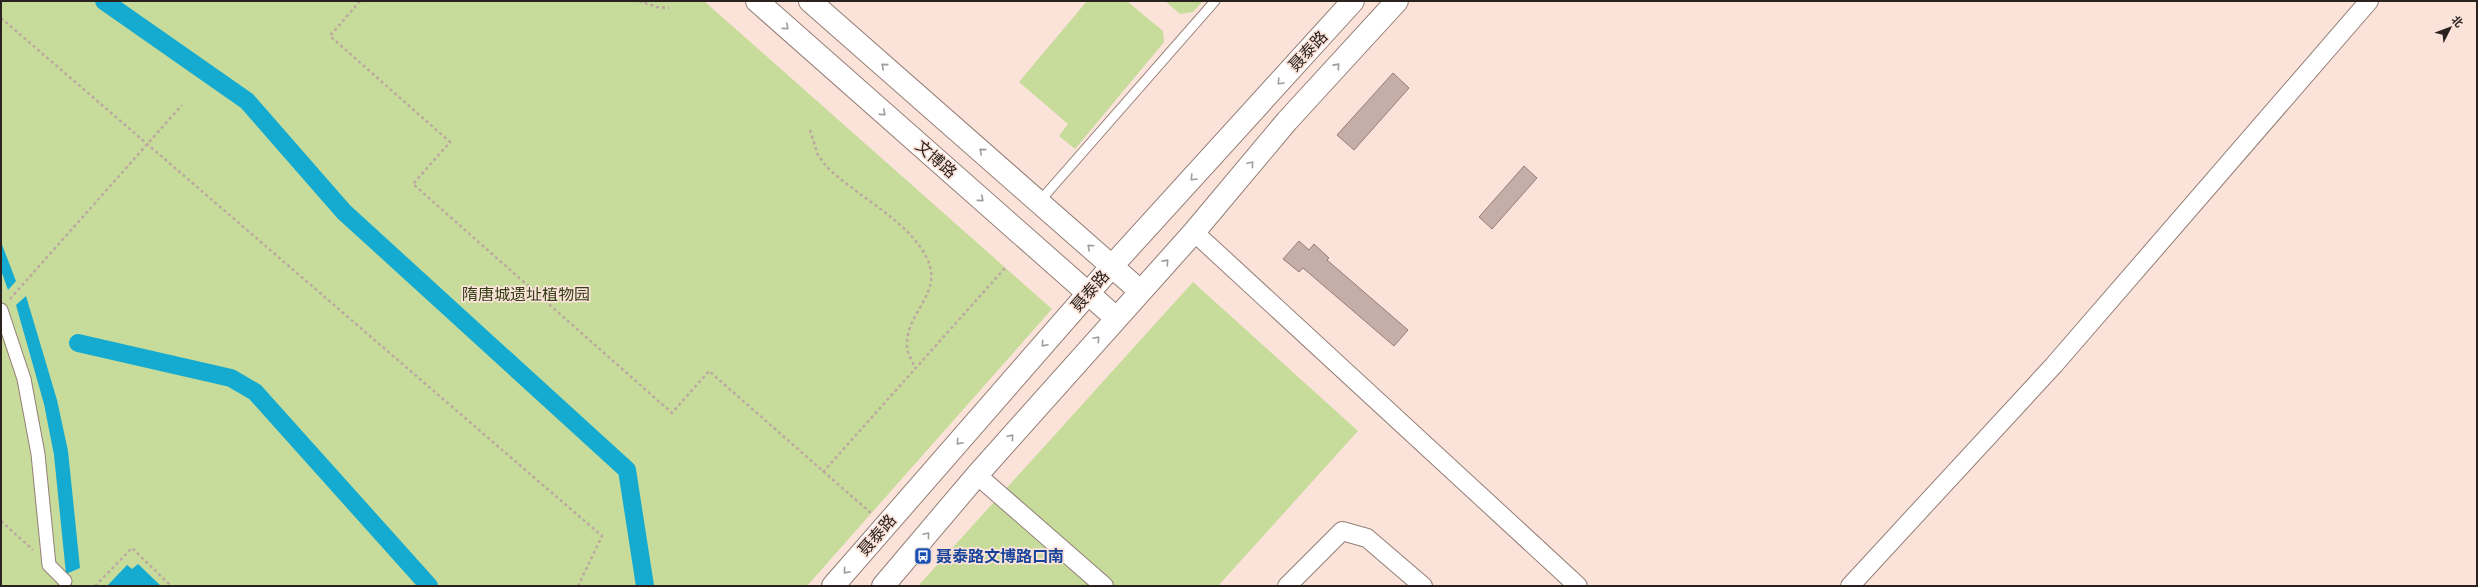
<svg xmlns="http://www.w3.org/2000/svg" width="2478" height="587" viewBox="0 0 2478 587" font-family="Jost,'Noto Sans SC',sans-serif">
	<rect width="100%" height="100%" fill="#fbe3da"/>
	<!-- green -->
	<g fill="#c7dc9a">
		<path d="M1 1H704L1052 309 807 586H1Z"/>
		<path d="M1087 1H1127L1163 31 1164 42 1075 149 1059 136 1068 124 1019 82Z"/>
		<path d="M1165 1H1203L1193 12 1180 14Z"/>
		<path d="M1193 282 1358 431 1218 586H918Z"/>
	</g>
	<!-- water -->
	<g fill="#15abd1">
		<path d="M1 242 16 281 8 290 1 270Z"/>
		<path d="M26 296 57 400 68 451 80 568 66 574 54 455 44 404 16 305Z"/>
		<path d="M138 564 161 586H107L127 565 132 569Z"/>
	</g>
	<g fill="none" stroke-linecap="round" stroke-linejoin="round">
		<!-- canal -->
		<g stroke="#15abd1" stroke-width="18">
			<path d="M104 1 247 101 344 212 627 470 645 586"/>
			<path d="M78 343 231 378 255 392 429 586"/>
		</g>
	</g>
	<!-- building -->
	<g fill="#c6aea8" stroke="#957e79">
		<path d="M1393 73 1409 88 1354 150 1337 135Z"/>
		<path d="M1524 166 1537 178 1492 229 1479 217Z"/>
		<path d="M1299 241 1309 250 1314 244 1329 258 1327 260 1408 330 1394 346 1303 268 1299 272 1283 259Z"/>
	</g>
	<g fill="none" stroke-linecap="round" stroke-linejoin="round">
		<defs>
			<path id="service" d="M1039 202 1215 1"/>
			<path id="pedestrian" d="M1 310 24 379 38 454 49 565 65 581"/>
			<g id="minor">
				<path d="M1194 232 1578 586"/>
				<path d="M977 475 1104 586"/>
				<path d="M1287 586 1342 531 1367 538 1423 586"/>
				<path d="M1850 586 2054 365 2369 1"/>
			</g>
			<g id="tertiary">
				<path d="M757 1 1116 318"/>
				<path d="M810 1 1140 291"/>
			</g>
			<g id="secondary">
				<path d="M833 586 1112 266 1353 1"/>
				<path d="M883 586 977 475 1194 232 1287 121 1397 1"/>
			</g>
		</defs>
		<!-- service casing -->
		<use href="#service" stroke="#937e76" stroke-width="11"/>
		<!-- pedestrian casing -->
		<use href="#pedestrian" stroke="#937e76" stroke-width="15"/>
		<!-- minor casing -->
		<use href="#minor" stroke="#937e76" stroke-width="20"/>
		<!-- tertiary casing -->
		<use href="#tertiary" stroke="#937e76" stroke-width="24"/>
		<!-- secondary casing -->
		<use href="#secondary" stroke="#937e76" stroke-width="24"/>
		<!-- path -->
		<g stroke="#bca9a1" stroke-width="2.5" stroke-dasharray="3 3" stroke-linecap="butt">
			<path d="M360 1 330 36 450 142 413 184 672 413 709 371 872 514"/>
			<path d="M639 1 657 7 669 8"/>
			<path d="M1 18 602 536 578 586"/>
			<path d="M810 130 818 155 826 166C854 194 898 215 921 248 950 290 909 306 907 342 906 352 912 360 915 368"/>
			<path d="M10 299 182 105"/>
			<path d="M823 472 1005 268"/>
			<path d="M1 521 33 550"/>
			<path d="M95 586 132 548 171 586"/>
		</g>
		<!-- service -->
		<use href="#service" stroke="#fff" stroke-width="9"/>
		<!-- pedestrian -->
		<use href="#pedestrian" stroke="#fff" stroke-width="13"/>
		<!-- minor -->
		<use href="#minor" stroke="#fff" stroke-width="18"/>
		<!-- tertiary -->
		<use href="#tertiary" stroke="#fff" stroke-width="22"/>
		<!-- secondary -->
		<use href="#secondary" stroke="#fff" stroke-width="22"/>
	</g>
	<!-- one-way arrows -->
	<defs><path id="oneway-chevron" d="M-2-3.5L2.5 0L-2 3.5" fill="none" stroke-width="1.6" stroke-linecap="round" stroke-linejoin="round"/></defs>
	<g stroke="#9f9c9a">
		<use href="#oneway-chevron" transform="translate(786 27) rotate(41)"/>
		<use href="#oneway-chevron" transform="translate(884 66) rotate(-139)"/>
		<use href="#oneway-chevron" transform="translate(1337 66) rotate(-48)"/>
		<use href="#oneway-chevron" transform="translate(1280 82) rotate(133)"/>
		<use href="#oneway-chevron" transform="translate(883 113) rotate(41)"/>
		<use href="#oneway-chevron" transform="translate(982 151) rotate(-139)"/>
		<use href="#oneway-chevron" transform="translate(1251 164) rotate(-50)"/>
		<use href="#oneway-chevron" transform="translate(1193 178) rotate(133)"/>
		<use href="#oneway-chevron" transform="translate(981 199) rotate(41)"/>
		<use href="#oneway-chevron" transform="translate(1090 247) rotate(-138)"/>
		<use href="#oneway-chevron" transform="translate(1166 262) rotate(-48)"/>
		<use href="#oneway-chevron" transform="translate(1097 339) rotate(-49)"/>
		<use href="#oneway-chevron" transform="translate(1044 344) rotate(131)"/>
		<use href="#oneway-chevron" transform="translate(1011 437) rotate(-49)"/>
		<use href="#oneway-chevron" transform="translate(959 442) rotate(131)"/>
		<use href="#oneway-chevron" transform="translate(927 535) rotate(-50)"/>
		<use href="#oneway-chevron" transform="translate(846 571) rotate(131)"/>
	</g>
	<!-- icons -->
	<defs>
		<symbol id="bus-square" viewBox="-11 -11 22 22"><rect x="-9" y="-9" width="18" height="18" rx="4" fill="#1a4fb4" stroke="#fbe3da"/><path d="M-5-6H5V4H4V6H2V4H-2V6H-4V4H-5ZM-3.5-4V0h7V-4ZM-3.5 1.2v1.5H-2V1.2ZM2 1.2v1.5H3.5V1.2Z" fill="#fff"/></symbol>
	</defs>
	<g fill-rule="evenodd">
		<use href="#bus-square" x="913" y="546" width="20" height="20"/>
	</g>
	<g text-anchor="middle" dominant-baseline="central" stroke-width="3.5" stroke-linejoin="round" paint-order="stroke">
		<!-- street labels -->
		<g font-size="16" fill="#2a221e" stroke="#fbe3da">
			<text transform="translate(1308 51) rotate(-47)">聂泰路</text>
			<text transform="translate(936 159) rotate(41)">文博路</text>
			<text transform="translate(1090 291) rotate(-49)">聂泰路</text>
			<text transform="translate(877 535) rotate(-49)">聂泰路</text>
		</g>
		<!-- park labels -->
		<g font-size="16" fill="#343f18" stroke="#fbe3da">
			<text x="526" y="294">隋唐城遗址植物园</text>
		</g>
		<!-- transit labels -->
		<g font-size="16" font-weight="bold" fill="#164399" stroke="#fbe3da" text-anchor="start">
			<text x="936" y="556">聂泰路文博路口南</text>
		</g>
	</g>
	<!-- border -->
	<rect width="2478" height="587" fill="none" stroke="#2a221e" stroke-width="4"/>
	<!-- north arrow -->
	<g transform="translate(2450 28) rotate(48)" stroke="#fbe3da" stroke-width="3" paint-order="stroke">
	<path d="M0-3L7 15L0 10L-7 15Z" fill="#2a221e"/>
	<text y="-6" font-size="11" font-weight="bold" text-anchor="middle" fill="#2a221e">北</text>
	</g>
</svg>
